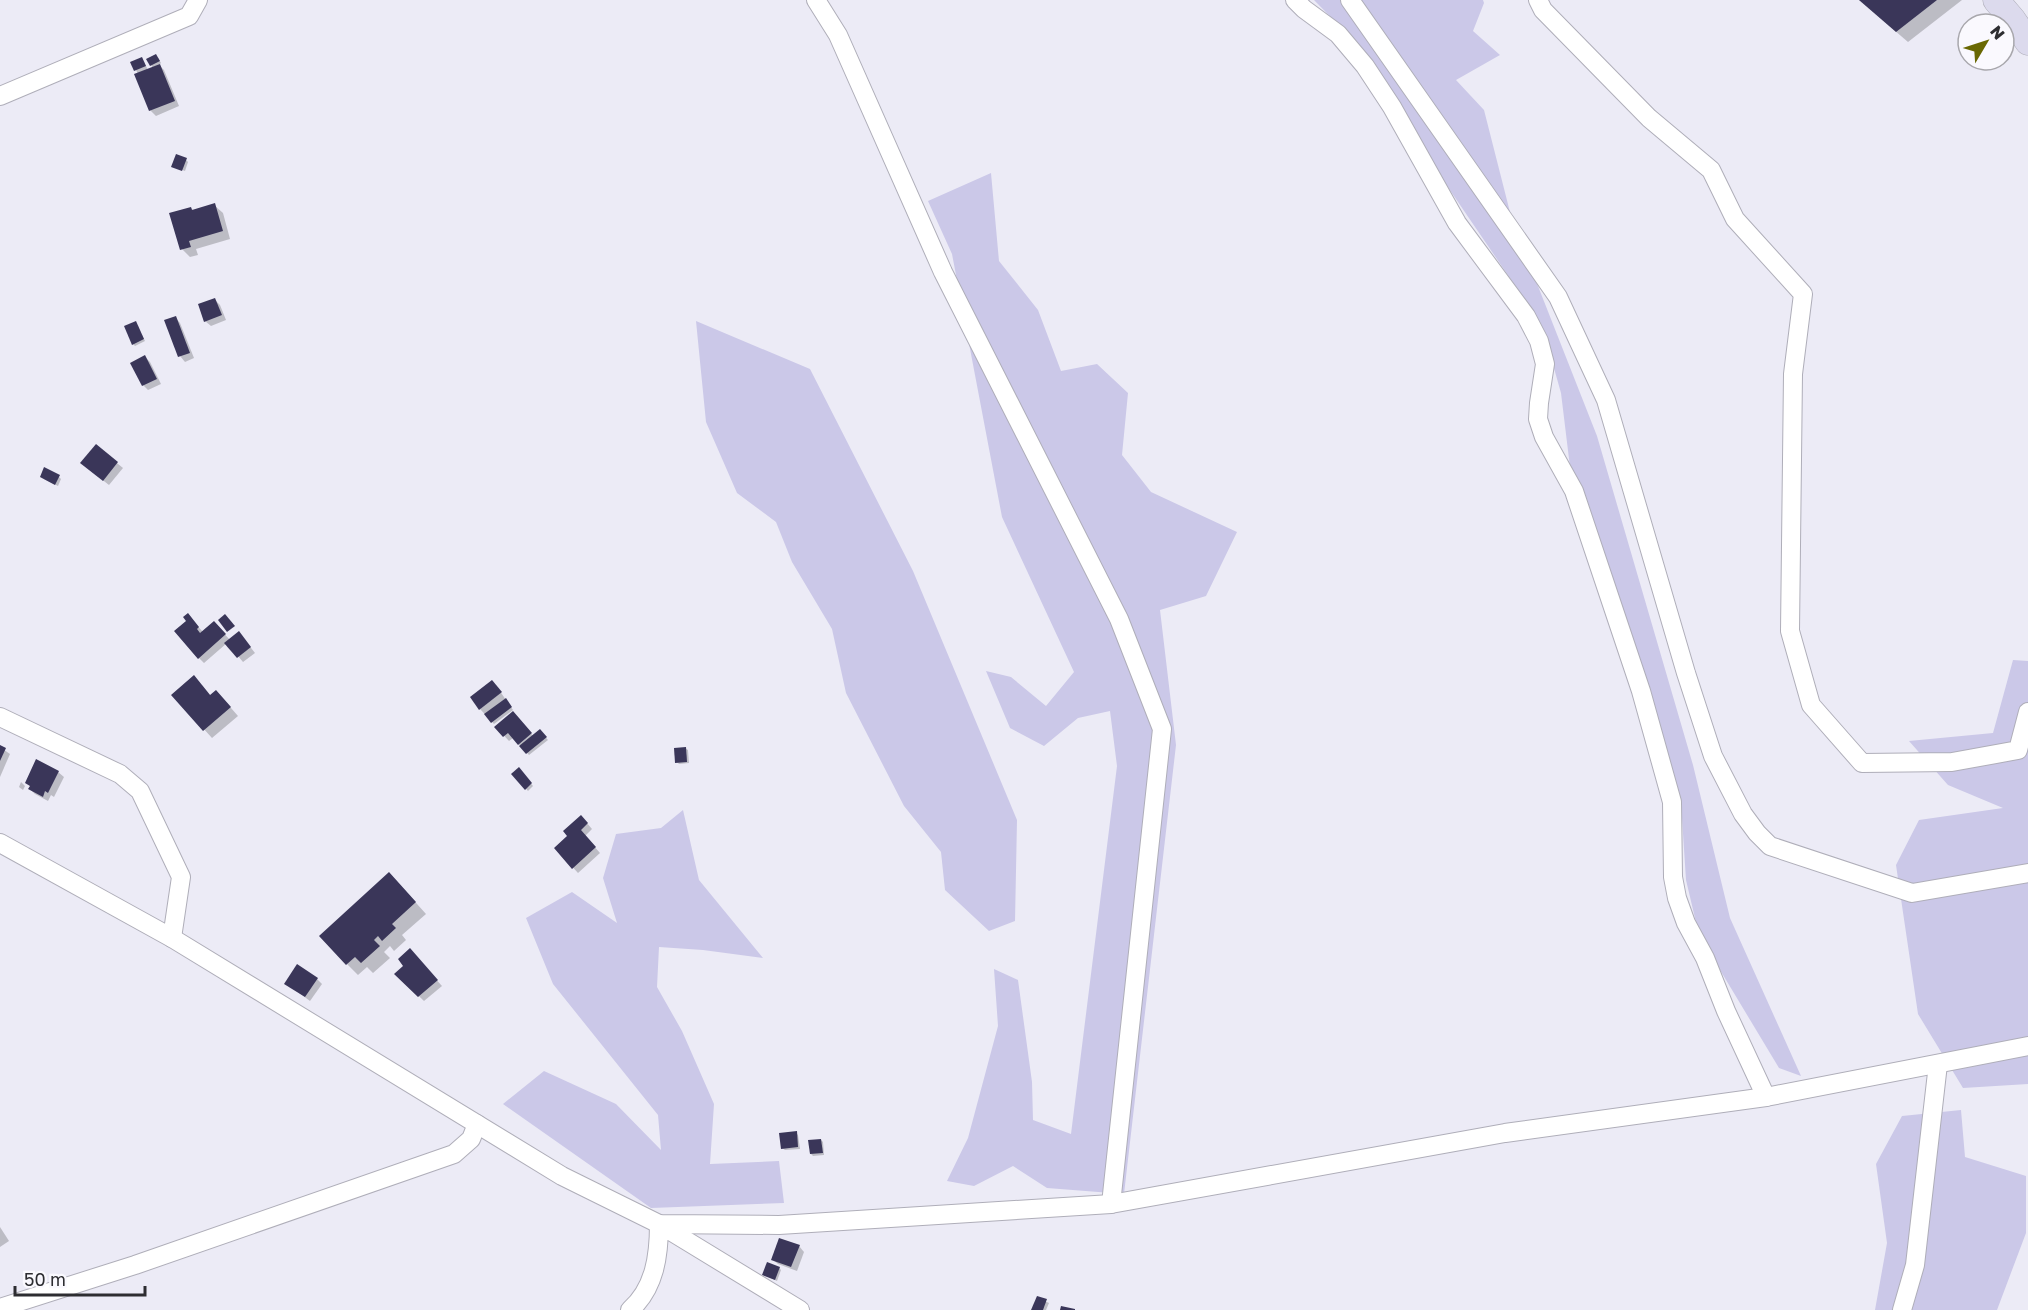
<svg xmlns="http://www.w3.org/2000/svg" width="2028" height="1310" viewBox="0 0 2028 1310" font-family="'Golos Text',sans-serif">
	<rect width="100%" height="100%" fill="#ecebf6"/>
	<!-- green -->
	<g fill="#cbc8e8">
		<path d="M1314 0H1483L1484 3 1473 31 1500 55 1456 80 1484 110 1512 220 1597 436 1693 765 1730 918 1801 1076 1779 1068 1699 935 1686 880 1682 818 1651 691 1570 467 1561 393 1548 347 1531 309 1443 180 1361 48Z"/>
		<path d="M991 173 999 261 1038 310 1061 371 1097 364 1128 393 1122 455 1151 492 1237 532 1206 596 1160 610 1176 745 1124 1194 1047 1188 1013 1166 974 1186 947 1181 968 1138 998 1026 994 969 1018 980 1032 1082 1033 1120 1071 1134 1117 766 1110 711 1078 718 1044 746 1010 728 986 671 1011 677 1046 706 1074 672 1002 517 952 254 928 201Z"/>
		<path d="M696 321 810 369 913 571 1017 820 1015 921 989 931 945 890 941 852 904 806 846 693 832 629 792 562 776 522 737 493 706 422Z"/>
		<path d="M2013 660 2028 661V1084L1963 1088 1918 1014 1896 865 1919 820 2003 808 1948 785 1909 741 1993 733Z"/>
		<path d="M683 810 699 880 763 958 703 950 659 947 657 987 682 1031 714 1104 710 1164 779 1161 784 1203 651 1208 503 1104 544 1071 616 1104 661 1150 658 1115 553 984 526 918 572 892 617 923 603 878 616 834 661 828Z"/>
		<path d="M1961 1110 1965 1157 2026 1176V1233L1997 1310H1875L1887 1243 1876 1164 1902 1116Z"/>
	</g>
	<!-- shadow -->
	<g fill="#0003">
		<path d="M1859 0H1962L1908 42Z"/>
		<path d="M142 58 148 70 153 68 151 65 158 58 161 63 159 65 164 70 179 106 156 116 150 110 136 75 138 74 132 62Z"/>
		<path d="M186 160 188 162 185 171 173 166Z"/>
		<path d="M214 205 223 213 230 239 196 249 198 255 190 257 182 249 191 208 194 211Z"/>
		<path d="M215 300 220 305 226 320 211 326 205 321Z"/>
		<path d="M175 317 180 323 194 358 185 362 180 356Z"/>
		<path d="M137 325 145 341 135 346 133 344Z"/>
		<path d="M145 357 150 362 161 384 148 390 143 385Z"/>
		<path d="M96 446 123 468 109 485 87 468Z"/>
		<path d="M59 477 61 479 58 486 44 479Z"/>
		<path d="M193 621 203 632 219 628 230 640 244 639 255 653 243 662 227 643 204 663 199 658Z"/>
		<path d="M202 685 211 696 224 700 238 716 212 738 173 695Z"/>
		<path d="M497 687 513 710 494 724 480 709Z"/>
		<path d="M518 718 533 736 540 731 548 740 529 755 513 738 509 741 496 727Z"/>
		<path d="M0 747 10 754 0 777Z"/>
		<path d="M685 748 688 750 689 763 679 764 677 762Z"/>
		<path d="M519 769 533 786 528 791 513 774Z"/>
		<path d="M58 772 64 777 54 797 51 795 48 801 35 794 30 789Z"/>
		<path d="M21 782 25 786 23 790 19 787Z"/>
		<path d="M586 822 592 829 585 836 600 853 578 873 556 849Z"/>
		<path d="M400 885 426 914 402 935 406 940 394 951 390 946 384 952 390 958 373 973 367 967 358 975 347 964Z"/>
		<path d="M415 956 442 986 424 1001 396 974Z"/>
		<path d="M317 979 322 984 310 1001 286 983Z"/>
		<path d="M796 1133 798 1135 800 1149 785 1150 782 1148Z"/>
		<path d="M821 1140 823 1142 824 1155 813 1156 811 1154Z"/>
		<path d="M0 1227 9 1241 0 1247Z"/>
		<path d="M799 1246 804 1252 797 1271 778 1264 772 1259Z"/>
		<path d="M779 1268 781 1270 777 1281 764 1275Z"/>
		<path d="M1038 1298 1049 1303 1046 1310H1033Z"/>
	</g>
	<!-- building -->
	<g fill="#3a3659">
		<path d="M1859 0H1937L1896 32Z"/>
		<path d="M156 54 160 61 150 66 146 59Z"/>
		<path d="M142 57 146 66 134 71 130 62Z"/>
		<path d="M160 64 175 101 149 111 134 74Z"/>
		<path d="M176 154 187 158 182 171 171 167Z"/>
		<path d="M215 203 223 231 189 241 191 247 180 250 169 213 191 207 192 210Z"/>
		<path d="M215 298 222 315 204 322 198 304Z"/>
		<path d="M176 316 190 353 178 357 164 320Z"/>
		<path d="M136 321 144 339 132 345 124 326Z"/>
		<path d="M145 355 157 379 142 386 130 363Z"/>
		<path d="M96 444 118 462 103 481 80 463Z"/>
		<path d="M44 467 60 475 55 485 40 477Z"/>
		<path d="M188 613 199 627 197 629 200 633 214 621 226 634 198 659 174 631 186 621 183 617Z"/>
		<path d="M225 614 235 626 227 632 218 620Z"/>
		<path d="M239 631 251 647 237 658 224 643Z"/>
		<path d="M194 675 210 695 216 690 231 707 203 731 171 695Z"/>
		<path d="M492 680 502 692 479 710 470 697Z"/>
		<path d="M506 698 512 707 491 723 484 714Z"/>
		<path d="M513 711 532 733 518 745 508 733 503 737 494 727Z"/>
		<path d="M540 729 547 737 526 754 519 746Z"/>
		<path d="M0 745 6 748 0 761Z"/>
		<path d="M686 747 687 762 675 763 674 748Z"/>
		<path d="M36 759 59 771 48 793 45 791 43 797 28 789 30 786 25 783Z"/>
		<path d="M519 767 532 783 525 790 511 774Z"/>
		<path d="M581 815 588 823 581 830 596 847 572 869 554 848 567 836 563 831Z"/>
		<path d="M389 872 416 902 392 924 396 928 382 941 378 936 374 940 380 946 361 963 355 957 346 965 319 936Z"/>
		<path d="M410 948 438 980 418 997 394 974 403 966 398 959Z"/>
		<path d="M297 964 318 978 305 997 284 984Z"/>
		<path d="M797 1131 798 1147 781 1149 779 1133Z"/>
		<path d="M821 1139 823 1153 810 1154 808 1140Z"/>
		<path d="M779 1238 800 1245 791 1267 771 1260Z"/>
		<path d="M767 1262 780 1267 775 1280 762 1275Z"/>
		<path d="M1037 1296 1047 1299 1043 1310H1031Z"/>
		<path d="M1061 1306 1075 1309V1310H1060Z"/>
	</g>
	<g fill="none" stroke-linecap="round" stroke-linejoin="round">
		<defs>
			<g id="street">
				<path d="M816 0 838 35 943 272 1119 619 1162 729 1111 1204"/>
				<path d="M1295 0 1304 9 1338 34 1365 66 1392 107 1457 223 1526 316 1539 341 1545 364 1539 403 1538 419 1544 437 1574 491 1641 691 1672 802 1673 877 1677 898 1686 923 1705 958 1726 1011 1766 1097"/>
				<path d="M1350 0 1558 297 1606 400 1686 673 1713 756 1743 814 1757 833 1770 846 1912 893 2028 873"/>
				<path d="M1538 0 1543 10 1649 118 1711 170 1735 219 1803 294 1793 374 1790 631 1811 705 1862 763 1952 762 2018 750 2028 712"/>
				<path d="M0 96 189 16 198 0"/>
				<path d="M0 717 120 774 140 791 181 877 172 938"/>
				<path d="M0 843 172 938 562 1176 659 1224 779 1225 1111 1204 1505 1133 1766 1097 2028 1046"/>
				<path d="M0 1308 135 1265 454 1154 471 1139 477 1124"/>
				<path d="M630 1310C655 1288 659 1255 659 1224L800 1310"/>
				<path d="M1902 1310 1915 1265 1938 1064"/>
			</g>
			<path id="secondary" d="M1996 0 2013 20 2028 42"/>
		</defs>
		<!-- street casing -->
		<use href="#street" stroke="#afaeb9" stroke-width="20"/>
		<!-- secondary casing -->
		<use href="#secondary" stroke="#afaeb9" stroke-width="27"/>
		<!-- street -->
		<use href="#street" stroke="#fff" stroke-width="18"/>
		<!-- secondary -->
		<use href="#secondary" stroke="#dcdaed" stroke-width="26"/>
	</g>
	<!-- north arrow -->
	<g transform="translate(1986 42) rotate(51)"><circle r="28" fill="#faf9fe" stroke="#a8a7ac" stroke-width="1.5"/>
	<path d="M0-4.5L10 22L0 15L-10 22Z" fill="#696802"/>
	<text y="-9" font-size="16" font-weight="bold" text-anchor="middle" fill="#2d2d31">N</text>
	</g>
	<!-- scale -->
	<path d="M15 1286v9h130v-9" fill="none" stroke="#2d2d31" stroke-width="3"/>
	<text x="24" y="1286" font-size="18" fill="#2d2d31" stroke="#faf9fe" stroke-width="4.5" paint-order="stroke">50 m</text>
</svg>
